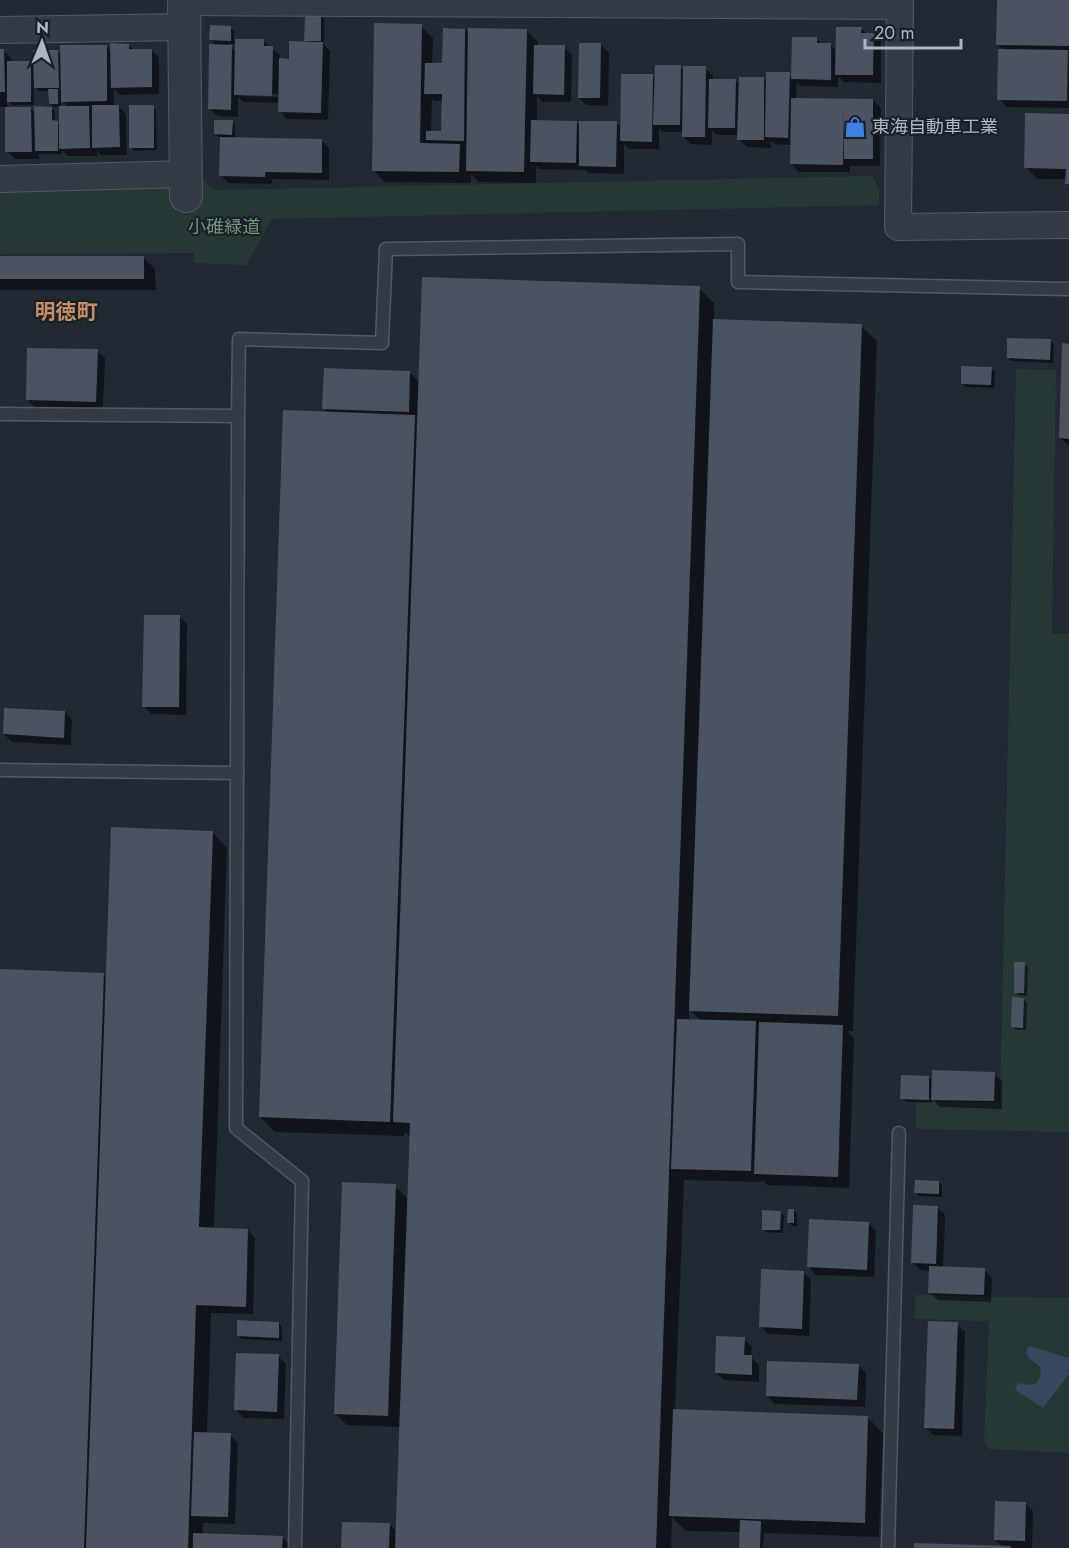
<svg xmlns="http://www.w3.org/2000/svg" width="1069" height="1548" viewBox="0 0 1069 1548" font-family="Jost,'Noto Sans JP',sans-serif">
	<rect width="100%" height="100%" fill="#212933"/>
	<!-- green -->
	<g fill="#263736">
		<path d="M873 176 879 190V205L272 219 246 265 194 263V253L0 254V184L203 180 214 190Z"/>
		<path d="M1016 369 1056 370 1052 634H1069V1132L916 1129V1102H1000Z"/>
		<path d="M915 1295 1069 1298V1453L990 1449 984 1442 989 1321 915 1319Z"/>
	</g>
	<!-- water -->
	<path fill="#38475b" d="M1029 1346 1069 1358V1374L1043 1408 1015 1390 1018 1383 1029 1385 1036 1384 1041 1375 1040 1367 1028 1357 1026 1352Z"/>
	<!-- shadow -->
	<g fill="#0007" fill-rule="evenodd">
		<path d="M999 0H1069V108L1007 107 999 99 1003 50 998 45Z"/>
		<path d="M321 16 324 19V45L330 51 328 120 287 119 280 111V103L244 102 238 97V117L218 116 210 109 217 46 211 40 230 28 234 31V40L263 41 280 55V60H290L309 43 306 40ZM228 44H236V52ZM242 93 280 94V97L242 96Z"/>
		<path d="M421 26 433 38 432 64H443L465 30 470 35 526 30 538 42V46L564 47 572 55 571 102H542L537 96V122H576L581 127 617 123 621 128 652 76 656 80 680 67 684 71 705 68 713 76V80L736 81 740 85 764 78 767 82 789 74 793 78 817 39 823 45H830L837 51 861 28 867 34 873 35 881 42V83L844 82 838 76V87L800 86 797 82 796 99 873 100 881 108 880 166H850V172H799L791 164 792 145 774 144 771 141V148L747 147 739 140V135H717L712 130V145L691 144 683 136V132H663L659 128V149H629L624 144V174L588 173 585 170 539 169 536 166V183L479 182 471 174V183L385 182 373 170ZM432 99 434 101H443L442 132H431Z"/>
		<path d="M128 45 134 50H151L159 58V94L120 95 114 89V106H118L126 114 127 155H101L97 151V156H68L61 149V154H39V159H15L7 151 6 107H0V51H4L12 59V63L30 62 35 67 58 52 62 56 106 46 112 52ZM34 86 39 91H50V104L54 107H60V125L55 122V112L51 108 36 114 30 108 7 109V100L12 105H34ZM61 99 69 108H61Z"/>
		<path d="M601 45 609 53 608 106 587 105 579 98Z"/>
		<path d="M153 107 156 110 157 150 134 151 131 147Z"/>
		<path d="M1069 116V186L1067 184V179H1037L1026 167Z"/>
		<path d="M232 122 235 125V139L321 140 329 148V180L272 179V184L228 183 221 175 222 137H219L216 134Z"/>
		<path d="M0 258H144L155 269 156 290H0Z"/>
		<path d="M699 288 714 303V320L861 326 877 341 853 1031H847L854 1038 849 1188 767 1185 762 1180V1182L684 1180 675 1411 868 1418 883 1433 879 1537 764 1533 763 1548H741V1532L686 1531 672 1517 671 1548H343L390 1525 397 1532 400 1427 347 1425 335 1413 395 1186 408 1199 410 1137 405 1132 404 1136 275 1132 260 1117 329 413 324 408 410 373 420 383ZM689 1009 701 1021H689Z"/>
		<path d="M1050 341 1054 344 1053 363 1012 361 1008 358Z"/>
		<path d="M1069 345V446L1060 438Z"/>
		<path d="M97 351 105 358 103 409 35 407 27 399Z"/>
		<path d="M991 369 995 372 994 388 966 387 962 384Z"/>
		<path d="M179 616 187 624 186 715 152 714 144 707Z"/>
		<path d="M65 712 72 720 71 745 12 742 4 734Z"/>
		<path d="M212 832 227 848 214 1229 248 1230 255 1238 253 1314 211 1313 207 1434 230 1435 238 1443 235 1524 203 1523V1534L282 1537 290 1545V1548H0V971L103 975 107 979Z"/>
		<path d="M1024 964 1028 967 1027 996 1019 995 1015 992Z"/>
		<path d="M1023 999 1027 1003 1026 1030H1016L1013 1027Z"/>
		<path d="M994 1074 1002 1081V1109L940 1107 932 1098V1103L906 1102 902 1098 929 1077 933 1081Z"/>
		<path d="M939 1182 942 1186V1197L919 1196 916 1193Z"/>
		<path d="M937 1207 945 1215 943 1268 984 1270 992 1278 991 1302 938 1300 930 1293 931 1271 921 1270 913 1263Z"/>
		<path d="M794 1210 797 1214V1226H792L789 1222Z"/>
		<path d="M780 1212 784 1216 783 1233 767 1232 763 1229Z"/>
		<path d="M868 1223 876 1231 874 1277 816 1275 809 1267Z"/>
		<path d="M803 1272 811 1280 809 1336 768 1334 761 1327Z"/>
		<path d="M279 1323 282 1327V1341L242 1339 238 1336Z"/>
		<path d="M957 1324 965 1332 962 1436 933 1435 926 1428Z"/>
		<path d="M744 1339 752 1347 751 1357 759 1365V1382L724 1380 716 1373Z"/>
		<path d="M278 1356 286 1364 284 1419 244 1418 236 1410Z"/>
		<path d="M858 1365 866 1373 865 1407 775 1404 767 1396Z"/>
		<path d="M1025 1503 1033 1511 1032 1548H916L1003 1547 995 1540Z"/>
	</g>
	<!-- building -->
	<g fill="#4a535f">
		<path d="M997 0H1069V46L996 45Z"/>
		<path d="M305 14H321V41H304Z"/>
		<path d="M374 23 422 24 420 143 460 144 459 172 372 171Z"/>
		<path d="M210 25 231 26V41L209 40Z"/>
		<path d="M836 27H862L861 33H874L873 75H835Z"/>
		<path d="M443 28 465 29 464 141 426 140V131H441L442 94H424L425 63H442Z"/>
		<path d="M468 28 527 29 524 172 466 171Z"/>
		<path d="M792 37H817V43H831V80L791 79Z"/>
		<path d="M235 39H264V46H273L272 96 234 95Z"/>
		<path d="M289 41 323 42 321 113 278 112 279 58 289 59Z"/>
		<path d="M110 43 129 44V49H152V87L111 88Z"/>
		<path d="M579 43H601L600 98H578Z"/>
		<path d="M209 44 232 45 231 110 208 109Z"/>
		<path d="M60 45H107V101L61 102Z"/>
		<path d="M534 45H565L564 95 533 94Z"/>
		<path d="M0 49H4L5 92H0Z"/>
		<path d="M998 49 1068 50 1067 101 997 100Z"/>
		<path d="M33 50H58L59 88H34Z"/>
		<rect x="7" y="61" width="24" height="41"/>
		<path d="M655 65H681L680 125H653Z"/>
		<path d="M683 66H706L705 137H682Z"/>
		<path d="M766 72H790L788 138 765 137Z"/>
		<path d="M621 74H653L652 142 620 141Z"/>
		<path d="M739 77H764V140H737Z"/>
		<path d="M709 79H736L735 128H708Z"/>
		<path d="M48 89H58V104H49Z"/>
		<path d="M791 98 873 99V159H844V108L843 165 790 164Z"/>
		<path d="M92 105H119L120 147 92 148Z"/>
		<rect x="129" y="105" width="25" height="43"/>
		<path d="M34 106 52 107V120L58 121V151H35Z"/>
		<path d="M59 106H89L90 148 59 149Z"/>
		<path d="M5 107H31L32 152H5Z"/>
		<path d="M1025 113 1069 114V184H1065L1066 169 1024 168Z"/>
		<path d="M214 120H233L232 135 214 134Z"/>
		<path d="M531 120 577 121 576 163 530 162Z"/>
		<path d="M579 121H617L616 167 579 166Z"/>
		<path d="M220 137 322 139V173L265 172V177L219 176Z"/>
		<rect x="0" y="256" width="144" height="23"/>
		<path d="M422 277 700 286 656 1548H395L410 1123 393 1122Z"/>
		<path d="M713 319 862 324 838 1016 689 1011Z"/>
		<path d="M1007 338 1051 339 1050 360 1007 358Z"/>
		<path d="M1062 343 1069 344V439L1059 438Z"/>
		<path d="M27 348 98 349 96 402 26 400Z"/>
		<path d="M961 366 992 367 991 385 961 384Z"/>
		<path d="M324 368 410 371 409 412 322 409Z"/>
		<path d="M283 410 415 415 390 1122 259 1117Z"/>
		<path d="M144 615H180L179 707H142Z"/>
		<path d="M4 708 65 711 64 738 3 734Z"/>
		<path d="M111 827 213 831 199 1227 248 1229 246 1307 196 1305 188 1548H86Z"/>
		<path d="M1014 962H1025L1024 993H1014Z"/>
		<path d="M0 969 104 973 84 1548H0Z"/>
		<path d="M1012 997 1024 998 1023 1028 1011 1027Z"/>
		<path d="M677 1019 756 1021 751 1171 671 1169Z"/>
		<path d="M759 1022 843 1025 838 1177 754 1174Z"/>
		<path d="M932 1070 995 1072 994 1101 931 1100Z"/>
		<path d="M901 1075 929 1076V1100L900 1099Z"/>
		<path d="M915 1180 939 1181V1194L914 1193Z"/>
		<path d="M342 1182 396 1184 388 1416 334 1414Z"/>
		<path d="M913 1205 938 1206 936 1264 911 1263Z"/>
		<path d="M788 1209H794V1223H787Z"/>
		<path d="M762 1210 781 1211 780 1230H762Z"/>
		<path d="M809 1219 869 1222 867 1270 807 1267Z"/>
		<path d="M929 1266 985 1268 984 1295 928 1293Z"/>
		<path d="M761 1269 804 1271 802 1329 759 1327Z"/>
		<path d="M237 1320 279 1322V1338L237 1336Z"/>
		<path d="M928 1321 958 1322 954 1429 924 1428Z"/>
		<path d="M716 1336 745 1337 744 1355H752V1375L715 1373Z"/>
		<path d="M236 1353 279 1354 277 1412 234 1410Z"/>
		<path d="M767 1361 859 1364 857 1400 766 1396Z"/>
		<path d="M673 1409 868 1416 865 1523 669 1516Z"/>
		<path d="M194 1432 231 1433 228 1517 191 1516Z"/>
		<path d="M995 1501 1026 1502 1025 1541 994 1540Z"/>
		<path d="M740 1520 761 1521 760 1548H739Z"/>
		<path d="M342 1522 390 1523 389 1548H341Z"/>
		<path d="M193 1533 283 1536 282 1548H193Z"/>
		<path d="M914 1543 1011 1546V1548H914Z"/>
	</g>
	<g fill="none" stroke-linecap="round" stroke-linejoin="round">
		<defs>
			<g id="service">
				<path d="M0 414 238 416 236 1128 302 1181 295 1548"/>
				<path d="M238 416 239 339 382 343 386 249 738 244V282L1069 289"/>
				<path d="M0 770 237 773"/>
				<path d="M888 1548 899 1133"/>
			</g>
			<g id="minor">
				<path d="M900 0 898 227 1069 225"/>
				<path d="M184 2 900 6"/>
				<path d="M0 30 184 27"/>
				<path d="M0 179 186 174"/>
			</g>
			<path id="tertiary" d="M184 0 186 196"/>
		</defs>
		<!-- service casing -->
		<use href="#service" stroke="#525962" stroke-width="15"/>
		<!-- minor casing -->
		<use href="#minor" stroke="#525962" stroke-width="28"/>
		<!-- tertiary casing -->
		<use href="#tertiary" stroke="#525962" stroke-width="34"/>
		<!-- service -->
		<use href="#service" stroke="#343b44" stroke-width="12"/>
		<!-- minor -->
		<use href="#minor" stroke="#343b44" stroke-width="26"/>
		<!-- tertiary -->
		<use href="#tertiary" stroke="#343b44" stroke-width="32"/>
	</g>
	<!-- icons -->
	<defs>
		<symbol id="shop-bare" viewBox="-9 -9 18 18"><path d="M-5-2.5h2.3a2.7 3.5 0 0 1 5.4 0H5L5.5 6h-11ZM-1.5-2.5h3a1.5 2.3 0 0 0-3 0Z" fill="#3f7fe0" stroke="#1a2029" stroke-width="2.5" paint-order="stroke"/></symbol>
	</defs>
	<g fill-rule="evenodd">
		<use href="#shop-bare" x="840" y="112" width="30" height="30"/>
	</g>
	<g text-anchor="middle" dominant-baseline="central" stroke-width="4.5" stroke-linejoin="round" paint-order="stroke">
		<!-- poi labels -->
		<g font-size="18" fill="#afb6c1" stroke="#1a2029" text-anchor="start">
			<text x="872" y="127">東海自動車工業</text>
		</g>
		<!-- park labels -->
		<g font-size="18" fill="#709578" stroke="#1a2029">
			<text x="224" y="227">小碓緑道</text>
		</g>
		<!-- quarter labels -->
		<g font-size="21" font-weight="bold" fill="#c68e65" stroke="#1a2029">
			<text x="66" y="312">明徳町</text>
		</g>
	</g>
	<!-- north arrow -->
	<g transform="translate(42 42) rotate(2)" stroke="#1a2029" stroke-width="4.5" paint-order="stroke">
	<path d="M0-4.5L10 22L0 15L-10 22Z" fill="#afb6c1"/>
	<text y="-9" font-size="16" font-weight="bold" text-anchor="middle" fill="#afb6c1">N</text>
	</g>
	<!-- scale -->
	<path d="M865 39v9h96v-9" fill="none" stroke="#afb6c1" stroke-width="3"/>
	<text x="874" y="39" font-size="18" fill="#afb6c1" stroke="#1a2029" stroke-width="4.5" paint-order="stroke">20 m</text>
</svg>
